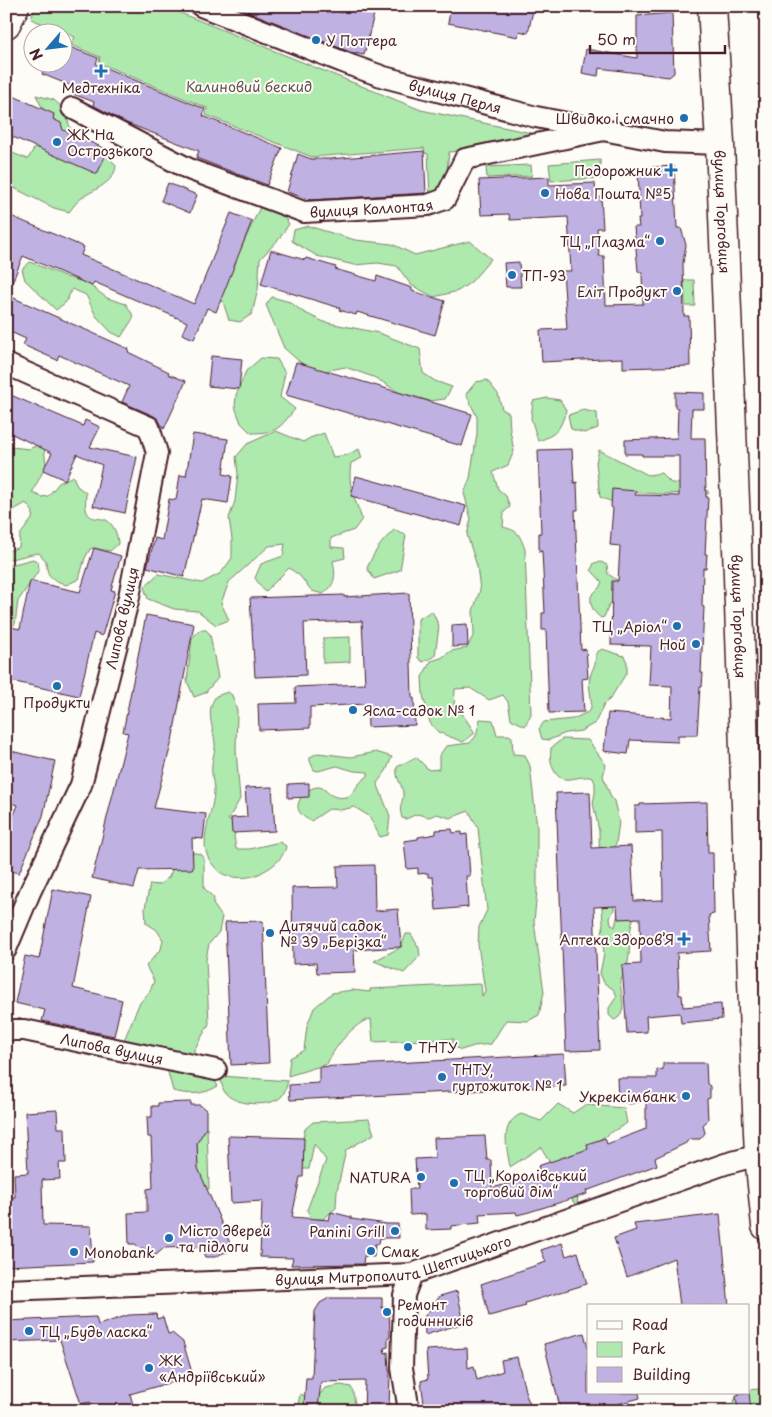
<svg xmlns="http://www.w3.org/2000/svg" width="772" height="1417" viewBox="0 0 772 1417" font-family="'Playpen Sans',sans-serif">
	<rect width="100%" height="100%" fill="#fdfcf7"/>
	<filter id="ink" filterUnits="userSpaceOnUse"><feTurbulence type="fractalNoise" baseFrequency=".02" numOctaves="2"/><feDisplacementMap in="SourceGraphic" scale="10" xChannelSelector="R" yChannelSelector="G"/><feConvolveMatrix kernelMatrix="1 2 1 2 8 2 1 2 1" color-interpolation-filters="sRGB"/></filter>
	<g filter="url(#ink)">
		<!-- green -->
		<g fill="#aee9ae" stroke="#7c846c">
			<path d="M36 6H163L421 110 536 134 534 145 449 152 447 171 442 188 430 198 428 154 425 153 424 148 312 157 206 115 207 108 99 63 100 57 71 45 75 37 31 19Z"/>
			<path d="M36 95 54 100 64 109 77 148 98 147 108 150V155L116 166C114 183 95 189 83 197 77 201 73 207 69 212L54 208 6 184V172L12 153 28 159 39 140 51 126Z"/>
			<path d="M600 160 601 178 551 181 549 164Z"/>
			<path d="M531 165 532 176 487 178 486 167Z"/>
			<path d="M261 205 279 209 289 224 279 239 260 259 258 289 252 314 240 322 229 320 220 293Z"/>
			<path d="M308 226 355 240 392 244 415 255 470 241 491 259 471 282 458 291 434 297 411 285 397 266 378 263 354 265 317 256 292 241 294 230Z"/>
			<path d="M30 262 67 277 87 283 107 298 126 304 134 317 121 337 111 332 96 316 86 295 72 289 66 302 56 310 25 280 22 269Z"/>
			<path d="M684 280H694L695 306H685Z"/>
			<path d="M272 297 290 302 303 312 324 322 379 333 420 349 423 373 435 381 452 387 445 399 430 401 398 392 376 378 345 367 320 372 301 363 284 348 266 305Z"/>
			<path d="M261 358 277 359 285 373 280 397 295 409C279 429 277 433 251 433L241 423 235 407 236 395 246 371Z"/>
			<path d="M487 380 498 394 502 409 509 413 510 430 514 451 508 465 493 472 498 489 506 496 510 507 504 512 503 527C519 531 519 534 525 549L531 714 525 726 511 719 508 702 503 695 489 700 470 688 455 689 454 708 461 712 475 733 463 742 438 732 430 723 423 695 422 677 431 661 441 658 451 651 467 648 474 634 473 611 480 590 477 566 467 535 471 519 464 493 470 478 477 434V417L466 394 476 382Z"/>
			<path d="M547 398 560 400 566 410C561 428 557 435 538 441L531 418 533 401Z"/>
			<path d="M583 410 597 413 598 428 584 433 571 429 568 415Z"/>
			<path d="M276 431 303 442 310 438 324 433 333 457 347 455 359 449 362 458 351 463C347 486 355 498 362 519L354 530 331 538V547L344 548 345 558 333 561C336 575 336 585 323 594L312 591 299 575 289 568 265 592 255 578 261 564 283 556 285 544 269 546 229 582 221 603 229 620 216 625 198 611 174 609 148 599 144 587 158 574 202 583 221 573 232 558V539L229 518 235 501 238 474 236 457 247 444Z"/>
			<path d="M40 444 44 447 46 465 32 493 42 497 48 496 59 483 73 476 77 486 86 493C86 498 85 505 86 509 89 521 98 517 106 520 114 524 118 536 118 544L110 551 94 548 90 549 85 558 79 579 66 585C51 578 47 578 46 561L39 553C27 554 18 559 6 559V552L19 547 20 535 32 519 33 512 26 503 12 511 6 520V475L12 447 29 449Z"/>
			<path d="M599 450 648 475 661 473 671 483 703 485 709 493 702 496 690 493 662 494 626 492 615 503 600 497 596 462Z"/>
			<path d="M394 530 406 535 400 570 374 579 367 568C374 552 381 542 394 530Z"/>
			<path d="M33 559 38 562 39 570 18 601 15 624 7 630 6 566Z"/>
			<path d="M601 562 607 565 608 574 617 580 638 578 609 605 604 617 601 618C593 612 590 606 591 596L599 588 602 582 591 570 594 563Z"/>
			<path d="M432 611 439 626 435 656 423 662 418 658V619Z"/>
			<path d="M200 630H206L210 634 218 678 205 693 194 697 187 681 192 638Z"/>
			<path d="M350 637V662L323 663V638Z"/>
			<path d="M602 649 624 656 627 662V672L610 699 604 704 595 723 581 731 566 733 549 740 542 739 539 729 544 722 573 719 590 711C594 699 587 688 590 677 593 666 596 667 596 653Z"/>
			<path d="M228 692 232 695 237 711 236 750 240 799 228 820 235 822 237 829 234 836 236 849H249L280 842 286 846C285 856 273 867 264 871 254 878 240 879 228 876 221 874 218 871 213 865 194 843 215 813 214 788 213 781 211 773 212 765 212 758 216 750 215 743 213 726 205 711 216 696Z"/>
			<path d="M480 719 493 720 497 735H509L512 737 513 754 525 755 530 766 537 828V891L534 922 544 992 539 1015 528 1021 506 1020 491 1044 474 1046 461 1050 453 1046 452 1042 454 1039 373 1042 371 1019C355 1021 333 1049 327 1064L288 1076 290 1058 304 1050 307 1026 314 1008 332 993 352 990 370 992V989L481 984 482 996 485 991 478 945 479 927 487 910 478 828 469 811 450 818 437 814 429 817 417 814 406 819 402 818C398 804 403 805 403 794 403 784 395 780 397 767L416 757 429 770 439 769V756L446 746 470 743 476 736Z"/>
			<path d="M562 739 588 740 606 765 603 776 611 797 614 801 619 822 616 844 610 853 615 899 614 909 610 918 611 924 615 927 618 913 627 910 633 920C628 934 631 948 628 962 627 969 622 975 621 981 619 993 630 1014 614 1020L609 1015V1008L617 996 613 989 604 983 600 973 604 954 602 936 603 922 600 879 599 831 593 803 595 793V783L593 778C580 773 563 787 555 772 550 764 550 757 551 748Z"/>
			<path d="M376 752 392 757 386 771 377 783 390 816 388 835 380 837 369 816 354 807 341 810 329 809 311 821C305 818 302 816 299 811 294 801 308 787 318 787 327 787 328 800 346 797 354 795 354 789 359 784 361 781 365 778 368 776V772L354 771 337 766 318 771 314 770 310 761V757L318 753 351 757Z"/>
			<path d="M184 851 201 854 204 859V888L214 898 213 904 222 917 219 932 209 944 206 959 209 1024 193 1052 199 1057 218 1086C203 1095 189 1095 173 1091L167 1069 122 1045 139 1004 150 991 154 981 146 966 161 949 163 940 157 930 146 923 145 908 150 884 159 885 169 877 176 861Z"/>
			<path d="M406 934H411L419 948 420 956 404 973 374 961 401 947Z"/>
			<path d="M221 1076 288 1081C287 1085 285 1092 282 1096 272 1108 232 1106 224 1091 222 1087 221 1080 221 1076Z"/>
			<path d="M558 1104 573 1113 585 1105 624 1108 627 1123 589 1146 587 1179 578 1197 577 1205 574 1203 541 1147 510 1167C507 1148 499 1124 521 1114L541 1121Z"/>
			<path d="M369 1119 374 1134 346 1150 337 1191 336 1208 323 1219H312L307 1210 326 1160 314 1144 309 1169H296L305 1129 313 1122Z"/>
			<path d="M207 1128 209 1189H206L198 1178 197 1139Z"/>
			<path d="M341 1385 351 1387C355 1395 353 1404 359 1411H299L298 1405 300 1394 315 1400 325 1388Z"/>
			<path d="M758 1389 762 1400 756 1411H714L717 1407 732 1404 739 1393H748V1390Z"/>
		</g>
		<!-- building -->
		<g fill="#bfb2e3" stroke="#4a1f2b">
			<path d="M234 6H325L342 13V6H376L364 55 350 52Z"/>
			<path d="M451 6H534L528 33 519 31 518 37 448 23Z"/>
			<path d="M672 13 674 73 669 77 599 68 598 76 582 73 586 49 637 58V16Z"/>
			<path d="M62 44 98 58 96 64 205 109 203 116 282 148 267 185 196 158 199 151 124 122 93 105 94 102 71 93 74 87 42 74 46 62H62Z"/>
			<path d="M11 95 54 114 53 119 61 123 63 130 108 150 97 174 6 134V105Z"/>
			<path d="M424 151 426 193 311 200 287 192 298 154 311 159H330Z"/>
			<path d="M674 166 677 228H681L686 245 683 263 684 316H689L690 366 623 368V358L542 362 540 330 567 329 563 271H571L568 217 510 220 509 214 481 215 479 180 549 177V185L595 183 596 197H601L603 228H597L599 256H604L606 305 643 304 642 273 638 271 634 227H639L638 219H640L638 168Z"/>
			<path d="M168 183 197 195 190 213 161 201Z"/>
			<path d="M231 213 252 221 216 312 207 308 194 339 182 334 187 322 94 282 92 286 23 256 7 295 129 349 128 352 169 372 168 374 186 381 164 429 158 419 154 416 122 402 129 386 59 355 57 360 23 345 26 339 6 330V214L84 247 81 255 194 304Z"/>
			<path d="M271 250 305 260 306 258 336 267 335 269 376 281 377 276 412 288V291L445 301 435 335 357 312 356 315 339 310 340 308 261 284Z"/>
			<path d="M519 262 521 287H506L504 263Z"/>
			<path d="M211 356 242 359 239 389 208 386Z"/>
			<path d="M296 362 472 414 462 446 286 395Z"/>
			<path d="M675 392 704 393V409H692L691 438H705L706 497H708L705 554H707L706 568H703L702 606 704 607 701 673H703L702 687H700L697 735H678V742L630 740 628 754 604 751 608 713 671 718 672 686 649 685 651 646 611 645 612 581H618L620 546 610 545 613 508 611 507 612 489 636 491 635 495 679 496V456H642V454H625V440L677 438 678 408H675Z"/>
			<path d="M6 393 83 426 85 420 100 427 90 447 137 457 125 513 93 506 102 465 77 454 65 480 43 470 52 453 6 431Z"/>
			<path d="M193 434 228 439 223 474 232 476 228 503 202 499 184 577 147 567 155 538 162 540 169 499 176 500 180 475 186 476Z"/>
			<path d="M572 449 574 483 577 482 578 510H575L581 650 586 649 588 678 582 679 584 712 549 713 546 630H542V613H545L542 551 539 552V533H541L538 450Z"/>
			<path d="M356 476 466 506 461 526 351 496Z"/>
			<path d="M94 548 121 556 111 590 115 591 102 636 94 633 79 696 6 680V626L20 629 30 581 80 592Z"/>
			<path d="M409 593 412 698H414L415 725 368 727 367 704 310 707V728L259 730 258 704 296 703 295 687 365 684 362 621 304 623 306 675 255 677 250 598 344 595V597Z"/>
			<path d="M146 615 194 624 172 741 154 808 206 814 203 839 192 838 193 869 139 870 134 888 92 878 128 733 123 732Z"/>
			<path d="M467 624 468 646 452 647V625Z"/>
			<path d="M6 750 55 761 43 816 19 873 6 870V834L18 805 6 802Z"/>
			<path d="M309 783V797L288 798V784Z"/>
			<path d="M272 787 275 831 232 833 231 818 247 817 245 788Z"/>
			<path d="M590 792 592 848 631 846 634 901 663 900 662 832 635 833V806H640V804L707 802 708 853H713L714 914 709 915 711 951 677 953 679 995H682L683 1007 721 1004 722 1019 681 1023 680 1013 646 1016 647 1032 627 1033 622 965 641 964 640 918 618 919 617 906 594 907 600 1050 566 1051 556 793Z"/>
			<path d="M452 829 453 833 462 832V835L467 834 470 876H466L468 907 436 910 433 877H428V873L418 874V868L407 869 404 841 418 839V837L436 834V830Z"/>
			<path d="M374 865 375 911 398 909 401 947 354 950 355 972 317 973 316 963 293 964 292 888 338 887 337 866Z"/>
			<path d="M53 889 91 897 73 988 122 1000 114 1036 42 1021 45 1010 15 1003 25 956 39 959Z"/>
			<path d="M263 921 269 1063 231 1065 225 922Z"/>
			<path d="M564 1054 566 1086 290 1100 289 1085 319 1083V1067Z"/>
			<path d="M663 1063H706L707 1084 710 1086V1098L707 1099 708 1120 703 1125 705 1133 700 1139H689L686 1143 655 1158 657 1165 586 1191 587 1194 529 1212 517 1215 516 1212 479 1214 480 1223 451 1226V1229L426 1230V1214L410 1215 409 1189H417L415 1159 435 1158 434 1138 485 1136 487 1160H491L492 1188 541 1175 538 1166 588 1149 587 1144 605 1138 607 1144 646 1129V1100L630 1104 618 1100 617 1078H657V1069L663 1070Z"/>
			<path d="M191 1102V1105H200L206 1110V1128L197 1143 198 1168 232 1248H228V1252L223 1253 215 1257H205L201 1248 190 1247 164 1248 156 1255H150L145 1249 140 1248 135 1244H129L128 1213 147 1212V1189L153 1188 151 1137H148L147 1117H152V1106H158V1103Z"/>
			<path d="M57 1110 58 1128H65L66 1163H59L60 1179 42 1180 43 1225 91 1226 93 1262 6 1266V1198L15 1197 14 1174 28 1173 25 1112Z"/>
			<path d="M228 1136 304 1138 303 1177H300L292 1217 329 1220 331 1212 351 1217V1219L387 1224H398L399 1238H380L379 1244H375L374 1257 364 1256 363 1264 291 1265 293 1258 260 1257 262 1201 231 1203Z"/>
			<path d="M720 1214 729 1306H680L674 1258 627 1277 614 1238 636 1230 634 1224Z"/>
			<path d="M562 1243 566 1256 578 1252 587 1284 525 1303 526 1306 489 1316 481 1284 546 1262 541 1250Z"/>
			<path d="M457 1291 464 1323 425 1335 424 1317 440 1296Z"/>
			<path d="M329 1298H382V1308L389 1307 390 1337H388V1347L384 1348 385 1353 388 1352 389 1371H390L389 1410H364L365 1381 321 1382 318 1407 304 1405 306 1378H312L315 1311 320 1303Z"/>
			<path d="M156 1314 157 1319 163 1317 168 1334 172 1333 183 1342 193 1376 130 1394 135 1411H93L90 1402 81 1404 60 1340 6 1342V1321L96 1317 98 1325 129 1315Z"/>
			<path d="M584 1333 588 1348V1393H639L640 1398 591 1411H561L544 1344Z"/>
			<path d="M467 1348 468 1368 474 1366 477 1380 503 1371 501 1360 517 1357 526 1395 533 1411H425L421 1381 428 1379 426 1350Z"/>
			<path d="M749 1393 751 1411H738L736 1395Z"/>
		</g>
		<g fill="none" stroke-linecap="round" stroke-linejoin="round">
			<defs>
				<g id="minor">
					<path id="s1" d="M201 6 353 66 384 77 536 117 665 142 720 144"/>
					<path id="s2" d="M72 108 191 170 304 212 428 205 445 199 465 159 604 130"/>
					<path d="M6 364 149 427 157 453 129 597 81 785 30 892 6 949"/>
					<path id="s3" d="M6 1030H24L216 1070"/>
					<path id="s4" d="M6 1290 412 1274 725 1164 766 1153"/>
					<path d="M409 1411 402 1368 404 1295 412 1274"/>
				</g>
				<g id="secondary">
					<path id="s5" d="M712 6 720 144 737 548 755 1064 759 1155 766 1226"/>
					<path d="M6 24 15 6"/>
				</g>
			</defs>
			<!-- minor casing -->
			<use href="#minor" stroke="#4a1f2b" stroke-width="24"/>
			<!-- secondary casing -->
			<use href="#secondary" stroke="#4a1f2b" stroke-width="31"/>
			<!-- minor -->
			<use href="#minor" stroke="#fdfcf7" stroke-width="20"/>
			<!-- secondary -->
			<use href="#secondary" stroke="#fdfcf7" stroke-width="28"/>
		</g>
	</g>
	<!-- markers -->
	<g fill="#1f6fb2" stroke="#fdfcf7" stroke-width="2">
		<circle cx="316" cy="40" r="5"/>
		<path d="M98.5 63.5h5v5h5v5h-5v5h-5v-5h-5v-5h5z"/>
		<circle cx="684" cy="118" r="5"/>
		<circle cx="57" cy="142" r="5"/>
		<path d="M668.5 162.5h5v5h5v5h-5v5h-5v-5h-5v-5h5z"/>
		<circle cx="545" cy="193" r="5"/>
		<circle cx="660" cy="241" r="5"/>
		<circle cx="512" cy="275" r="5"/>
		<circle cx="677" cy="291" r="5"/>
		<circle cx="677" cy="626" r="5"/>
		<circle cx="696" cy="644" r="5"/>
		<circle cx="57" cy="686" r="5"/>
		<circle cx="353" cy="710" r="5"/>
		<circle cx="270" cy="933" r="5"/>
		<path d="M681.5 931.5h5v5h5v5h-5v5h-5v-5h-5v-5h5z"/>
		<circle cx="408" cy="1047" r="5"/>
		<circle cx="442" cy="1077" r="5"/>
		<circle cx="686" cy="1096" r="5"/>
		<circle cx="421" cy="1177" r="5"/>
		<circle cx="454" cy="1183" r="5"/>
		<circle cx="395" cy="1231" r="5"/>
		<circle cx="169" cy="1238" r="5"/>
		<circle cx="371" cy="1251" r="5"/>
		<circle cx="74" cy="1252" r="5"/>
		<circle cx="387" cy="1312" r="5"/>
		<circle cx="29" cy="1331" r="5"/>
		<circle cx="149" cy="1368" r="5"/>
	</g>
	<g text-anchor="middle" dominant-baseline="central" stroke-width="4" stroke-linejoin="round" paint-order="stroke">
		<!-- poi labels -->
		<g font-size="14" fill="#4a1f2b" stroke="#fdfcf7" text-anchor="start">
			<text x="326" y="40">У Поттера</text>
			<text x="101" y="87" text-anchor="middle">Медтехніка</text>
			<text x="674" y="118" text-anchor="end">Швидко і смачно</text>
			<text x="67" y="134">ЖК На<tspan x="67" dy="16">Острозького</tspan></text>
			<text x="661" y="170" text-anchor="end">Подорожник</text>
			<text x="555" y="193">Нова Пошта №5</text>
			<text x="650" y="241" text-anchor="end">ТЦ „Плазма“</text>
			<text x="522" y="275">ТП-93</text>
			<text x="667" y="291" text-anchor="end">Еліт Продукт</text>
			<text x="667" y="626" text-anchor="end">ТЦ „Аріол“</text>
			<text x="686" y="644" text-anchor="end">Ной</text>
			<text x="57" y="702" text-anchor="middle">Продукти</text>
			<text x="363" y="710">Ясла-садок № 1</text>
			<text x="280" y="925">Дитячий садок<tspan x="280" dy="16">№ 39 „Берізка“</tspan></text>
			<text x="674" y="939" text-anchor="end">Аптека Здоров’Я</text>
			<text x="418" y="1047">ТНТУ</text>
			<text x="452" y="1069">ТНТУ,<tspan x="452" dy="16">гуртожиток № 1</tspan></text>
			<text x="676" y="1096" text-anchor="end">Укрексімбанк</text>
			<text x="464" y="1175">ТЦ „Королівський<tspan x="464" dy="16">торговий дім“</tspan></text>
			<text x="411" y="1177" text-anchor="end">NATURA</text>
			<text x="179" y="1230">Місто дверей<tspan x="179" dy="16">та підлоги</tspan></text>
			<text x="385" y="1231" text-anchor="end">Panini Grill</text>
			<text x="381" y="1251">Смак</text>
			<text x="84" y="1252">Monobank</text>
			<text x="397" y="1304">Ремонт<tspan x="397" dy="16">годинників</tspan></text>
			<text x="39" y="1331">ТЦ „Будь ласка“</text>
			<text x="159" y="1360">ЖК<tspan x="159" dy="16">«Андріївський»</tspan></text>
		</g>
		<!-- park labels -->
		<g font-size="14" fill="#63524c" stroke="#fdfcf7">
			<text x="249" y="86">Калиновий бескид</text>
		</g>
		<!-- street labels -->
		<g font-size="14" fill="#4a1f2b" stroke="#fdfcf7">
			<text stroke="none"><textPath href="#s1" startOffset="270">вулиця Перля</textPath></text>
			<text stroke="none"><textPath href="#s2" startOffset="322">вулиця Коллонтая</textPath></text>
			<text stroke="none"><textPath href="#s5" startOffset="206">вулиця Торговиця</textPath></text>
			<text stroke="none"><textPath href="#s5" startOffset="611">вулиця Торговиця</textPath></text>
			<text transform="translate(122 618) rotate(-77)">Липова вулиця</text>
			<text stroke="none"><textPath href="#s3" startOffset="108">Липова вулиця</textPath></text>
			<text stroke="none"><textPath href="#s4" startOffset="390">вулиця Митрополита Шептицького</textPath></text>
		</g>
	</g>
	<!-- margin -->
	<rect width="772" height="1417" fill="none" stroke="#fdfcf7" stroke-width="25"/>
	<rect x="12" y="12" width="747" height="1392" fill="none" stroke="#4a1f2b" stroke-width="2" filter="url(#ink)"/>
	<!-- legend -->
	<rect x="587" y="1304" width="162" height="90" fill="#fdfcf7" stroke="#b5a4a5"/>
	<rect x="597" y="1321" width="25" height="8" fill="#fdfcf7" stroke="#b5a4a5"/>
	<text x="632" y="1330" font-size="15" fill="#4a1f2b">Road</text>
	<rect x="597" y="1342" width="25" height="15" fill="#aee9ae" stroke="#b5a4a5"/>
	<text x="632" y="1354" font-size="15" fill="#4a1f2b">Park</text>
	<rect x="597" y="1367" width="25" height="15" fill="#bfb2e3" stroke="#b5a4a5"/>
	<text x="632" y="1380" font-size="15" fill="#4a1f2b">Building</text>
	<!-- north arrow -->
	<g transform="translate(48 48) rotate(242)"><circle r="24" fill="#fdfcf7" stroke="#b5a4a5"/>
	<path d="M0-4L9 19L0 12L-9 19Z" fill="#1f6fb2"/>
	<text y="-8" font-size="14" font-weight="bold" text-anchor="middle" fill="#4a1f2b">N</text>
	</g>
	<!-- scale -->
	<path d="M590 45v8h135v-8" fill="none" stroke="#4a1f2b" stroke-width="2.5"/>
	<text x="597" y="45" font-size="15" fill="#4a1f2b" stroke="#fdfcf7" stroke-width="4" paint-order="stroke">50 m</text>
</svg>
